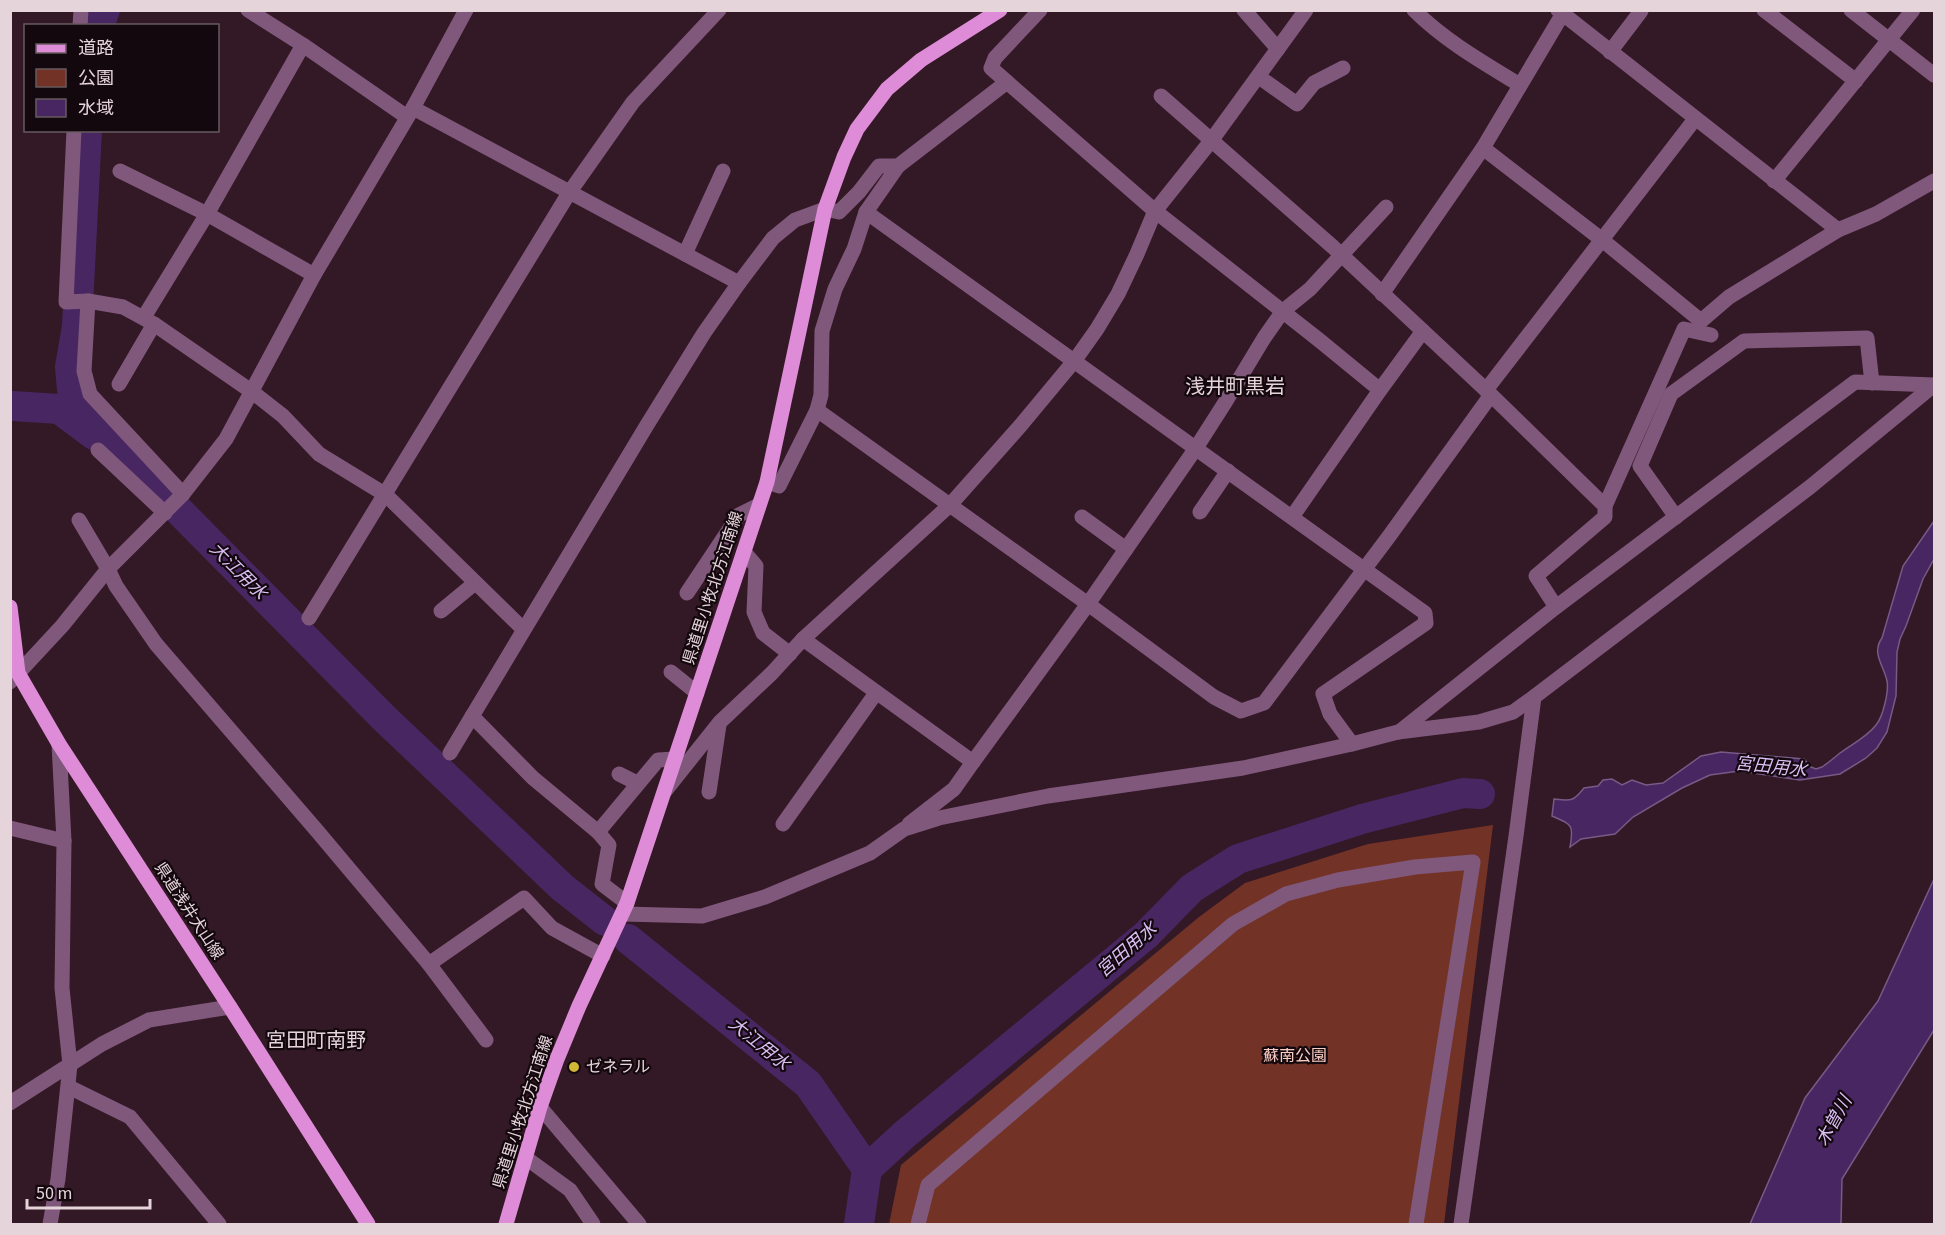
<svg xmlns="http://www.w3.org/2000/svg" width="1945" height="1235" viewBox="0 0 1945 1235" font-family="'Source Sans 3','Noto Sans JP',sans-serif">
	<rect width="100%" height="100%" fill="#331825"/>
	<!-- green -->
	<path fill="#723326" d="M1493 825 1444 1224H889L901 1165 1199 917 1245 883 1368 844Z"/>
	<!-- water -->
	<g fill="#482661" stroke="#775a86" stroke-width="1.5">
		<path d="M1934 521V559L1923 579 1906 626 1900 639 1897 652 1896 696 1887 732 1877 748 1866 758 1840 774 1800 780 1739 771 1710 775 1682 788 1633 817 1615 834 1581 839 1570 847C1574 824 1572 825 1552 816L1554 799C1571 801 1573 802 1584 788L1598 786 1603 780 1612 779 1622 785 1632 780 1646 785 1663 783 1701 756 1721 752 1804 759 1811 767 1816 769 1822 767C1828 763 1834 758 1840 753 1852 744 1867 737 1876 725 1883 717 1889 691 1887 681 1884 666 1871 653 1882 638L1903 566Z"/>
		<path d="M1934 879V1030L1842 1179 1841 1224H1750L1805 1098 1878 1001Z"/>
	</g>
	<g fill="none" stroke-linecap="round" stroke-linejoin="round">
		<!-- river -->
		<g stroke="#482661" stroke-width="30">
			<path d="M99 26 105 10"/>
			<path d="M87 130 77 326 70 367 72 390 106 437 383 717 563 888 605 921"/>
			<path d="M13 406 59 409 94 435"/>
			<path d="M628 939 808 1084 867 1169"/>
			<path d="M859 1224 867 1169 905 1134 1146 935 1192 888 1238 859 1362 819 1463 793 1480 794"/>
		</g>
		<!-- minor -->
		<g stroke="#80587c" stroke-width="15">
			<path d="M248 10 303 45 407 117"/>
			<path d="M1244 10 1278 49"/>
			<path d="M1414 10C1445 41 1484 63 1520 85"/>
			<path d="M1558 10 1838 230 1876 214 1934 181"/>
			<path d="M1764 10 1856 81"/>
			<path d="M1851 10 1934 75"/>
			<path d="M80 26 81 10"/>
			<path d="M1610 52 1641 11"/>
			<path d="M1259 77 1297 104 1314 83 1343 68"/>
			<path d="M1007 82 991 68 995 58 1040 10"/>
			<path d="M1161 96 1333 247 1486 390 1605 506V517L1536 576 1556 607"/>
			<path d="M413 108 739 283"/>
			<path d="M74 130 66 302 88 301 123 307 154 324 251 391 283 416 319 454 386 495 523 629"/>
			<path d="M1483 148 1601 239 1701 321 1729 297 1838 230"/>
			<path d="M898 166 866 212 1425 613 1426 623 1323 694 1330 714 1352 744"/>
			<path d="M120 171 207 214 314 275"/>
			<path d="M1774 181 1913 10"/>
			<path d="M685 254 723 171"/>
			<path d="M1382 294 1483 148 1565 10"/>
			<path d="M88 301 84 371 90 394 183 494"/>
			<path d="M144 317 207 214 303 45"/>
			<path d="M119 384 154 324"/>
			<path d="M1486 390 1695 119"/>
			<path d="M817 410 1088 604 1214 697 1241 711 1264 703 1390 535 1491 395"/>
			<path d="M98 450 165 513"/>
			<path d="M767 482 779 486 817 410 821 395 822 331 835 289 854 249 866 212"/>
			<path d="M1605 506 1684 329 1711 335"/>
			<path d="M1200 512 1228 471"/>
			<path d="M1082 517 1126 549"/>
			<path d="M1292 517 1380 390 1423 331"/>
			<path d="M1676 517 1640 466 1671 394 1744 341 1867 338 1872 383"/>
			<path d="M79 520 108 569 116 586 156 644 318 832 429 964 486 1040"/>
			<path d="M744 552 756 566 754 612 763 633 790 654"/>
			<path d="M687 593 739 515 759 505"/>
			<path d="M441 611 475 583"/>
			<path d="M309 618 569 193 633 102 719 10"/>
			<path d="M803 639 973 762 1088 604 1196 448 1226 401 1264 338 1283 311 1310 289 1386 207"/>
			<path d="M671 672 697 693"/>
			<path d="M10 682 62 626 108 569 183 494 226 439 314 275 413 108 466 10"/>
			<path d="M472 716 533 778 598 832 609 845 602 884 627 903"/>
			<path d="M1399 732 1556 607 1855 382 1934 385"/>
			<path d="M450 753 647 425 704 333 739 283 773 238 795 220 825 209 839 212 859 192 879 166H898L1007 82 1155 211 1319 340 1380 390"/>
			<path d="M619 774 637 783"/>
			<path d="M665 791 720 722 772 673 803 639 950 505 1021 425 1075 360 1097 329 1118 294 1137 254 1155 211 1211 141 1306 10"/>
			<path d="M709 792 719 725"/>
			<path d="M783 824 876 693"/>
			<path d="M909 824 954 789 973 762"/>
			<path d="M10 828 64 841"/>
			<path d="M598 832 658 760 675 759"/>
			<path d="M623 914 702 916 765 897 870 853 904 829 939 818 1048 796 1243 768 1352 744 1398 732 1479 722 1513 712 1534 697"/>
			<path d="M429 964 524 898 552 928 603 956"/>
			<path d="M69 1087 130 1117 219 1224"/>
			<path d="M10 1103 102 1044 149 1020 230 1007"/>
			<path d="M540 1107 639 1224"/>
			<path d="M526 1158 570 1190 593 1224"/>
			<path d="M50 1224 58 1179 70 1065 62 988 64 841 59 744"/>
			<path d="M918 1224 928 1185 1233 924 1286 894 1338 880 1415 867 1473 862 1416 1224"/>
			<path d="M1461 1224 1516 836 1534 697 1810 487 1934 385"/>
		</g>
		<!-- major -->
		<g stroke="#df8cd8" stroke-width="15">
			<path d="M10 607 18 673 59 744 230 1007 368 1224"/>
			<path d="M506 1224 540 1107 557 1059 579 1006 627 903 767 482 825 209 844 157 857 129 887 89 921 60 1000 10"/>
		</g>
	</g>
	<!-- markers -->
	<circle fill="#d1b736" stroke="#13080d" stroke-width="2" cx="574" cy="1067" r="6"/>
	<g text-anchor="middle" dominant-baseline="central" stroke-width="4.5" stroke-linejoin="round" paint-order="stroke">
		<!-- street labels -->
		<g font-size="16" fill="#e6d4db" stroke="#13080d">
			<text transform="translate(713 588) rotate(-72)">県道里小牧北方江南線</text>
			<text transform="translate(189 911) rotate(57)">県道浅井犬山線</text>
			<text transform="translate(523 1112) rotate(-72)">県道里小牧北方江南線</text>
		</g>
		<!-- park labels -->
		<g font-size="16" fill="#facdc2" stroke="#13080d">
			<text x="1295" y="1056">蘇南公園</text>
		</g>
		<!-- poi labels -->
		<g font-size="16" fill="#e6d4db" stroke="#13080d" text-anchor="start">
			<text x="586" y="1067">ゼネラル</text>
		</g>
		<!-- water labels -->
		<g font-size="18" font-style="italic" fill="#d9bdf3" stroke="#13080d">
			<text transform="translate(238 571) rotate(45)">大江用水</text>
			<text transform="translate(1771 767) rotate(6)">宮田用水</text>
			<text transform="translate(1127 950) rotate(-41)">宮田用水</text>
			<text transform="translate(759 1044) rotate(39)">大江用水</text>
			<text transform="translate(1834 1121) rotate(-61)">木曽川</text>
		</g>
		<!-- quarter labels -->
		<g font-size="20" fill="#e6d4db" stroke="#13080d">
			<text x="1235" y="387">浅井町黒岩</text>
			<text x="316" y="1041">宮田町南野</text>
		</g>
	</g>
	<!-- border -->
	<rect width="1945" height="1235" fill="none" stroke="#e6d4db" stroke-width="24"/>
	<!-- legend -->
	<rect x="24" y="24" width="195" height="108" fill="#13080d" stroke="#675a5f" stroke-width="1.5"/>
	<rect x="36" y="44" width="30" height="9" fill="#df8cd8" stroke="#675a5f" stroke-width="1.5"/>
	<text x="78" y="54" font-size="18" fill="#e6d4db">道路</text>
	<rect x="36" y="69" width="30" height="18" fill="#723326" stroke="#675a5f" stroke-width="1.5"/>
	<text x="78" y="84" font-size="18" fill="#e6d4db">公園</text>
	<rect x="36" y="99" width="30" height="18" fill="#482661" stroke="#675a5f" stroke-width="1.5"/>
	<text x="78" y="114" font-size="18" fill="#e6d4db">水域</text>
	<!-- scale -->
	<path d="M27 1199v9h123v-9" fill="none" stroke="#e6d4db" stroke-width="3"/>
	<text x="36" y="1199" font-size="18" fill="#e6d4db" stroke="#13080d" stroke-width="4.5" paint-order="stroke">50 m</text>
</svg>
